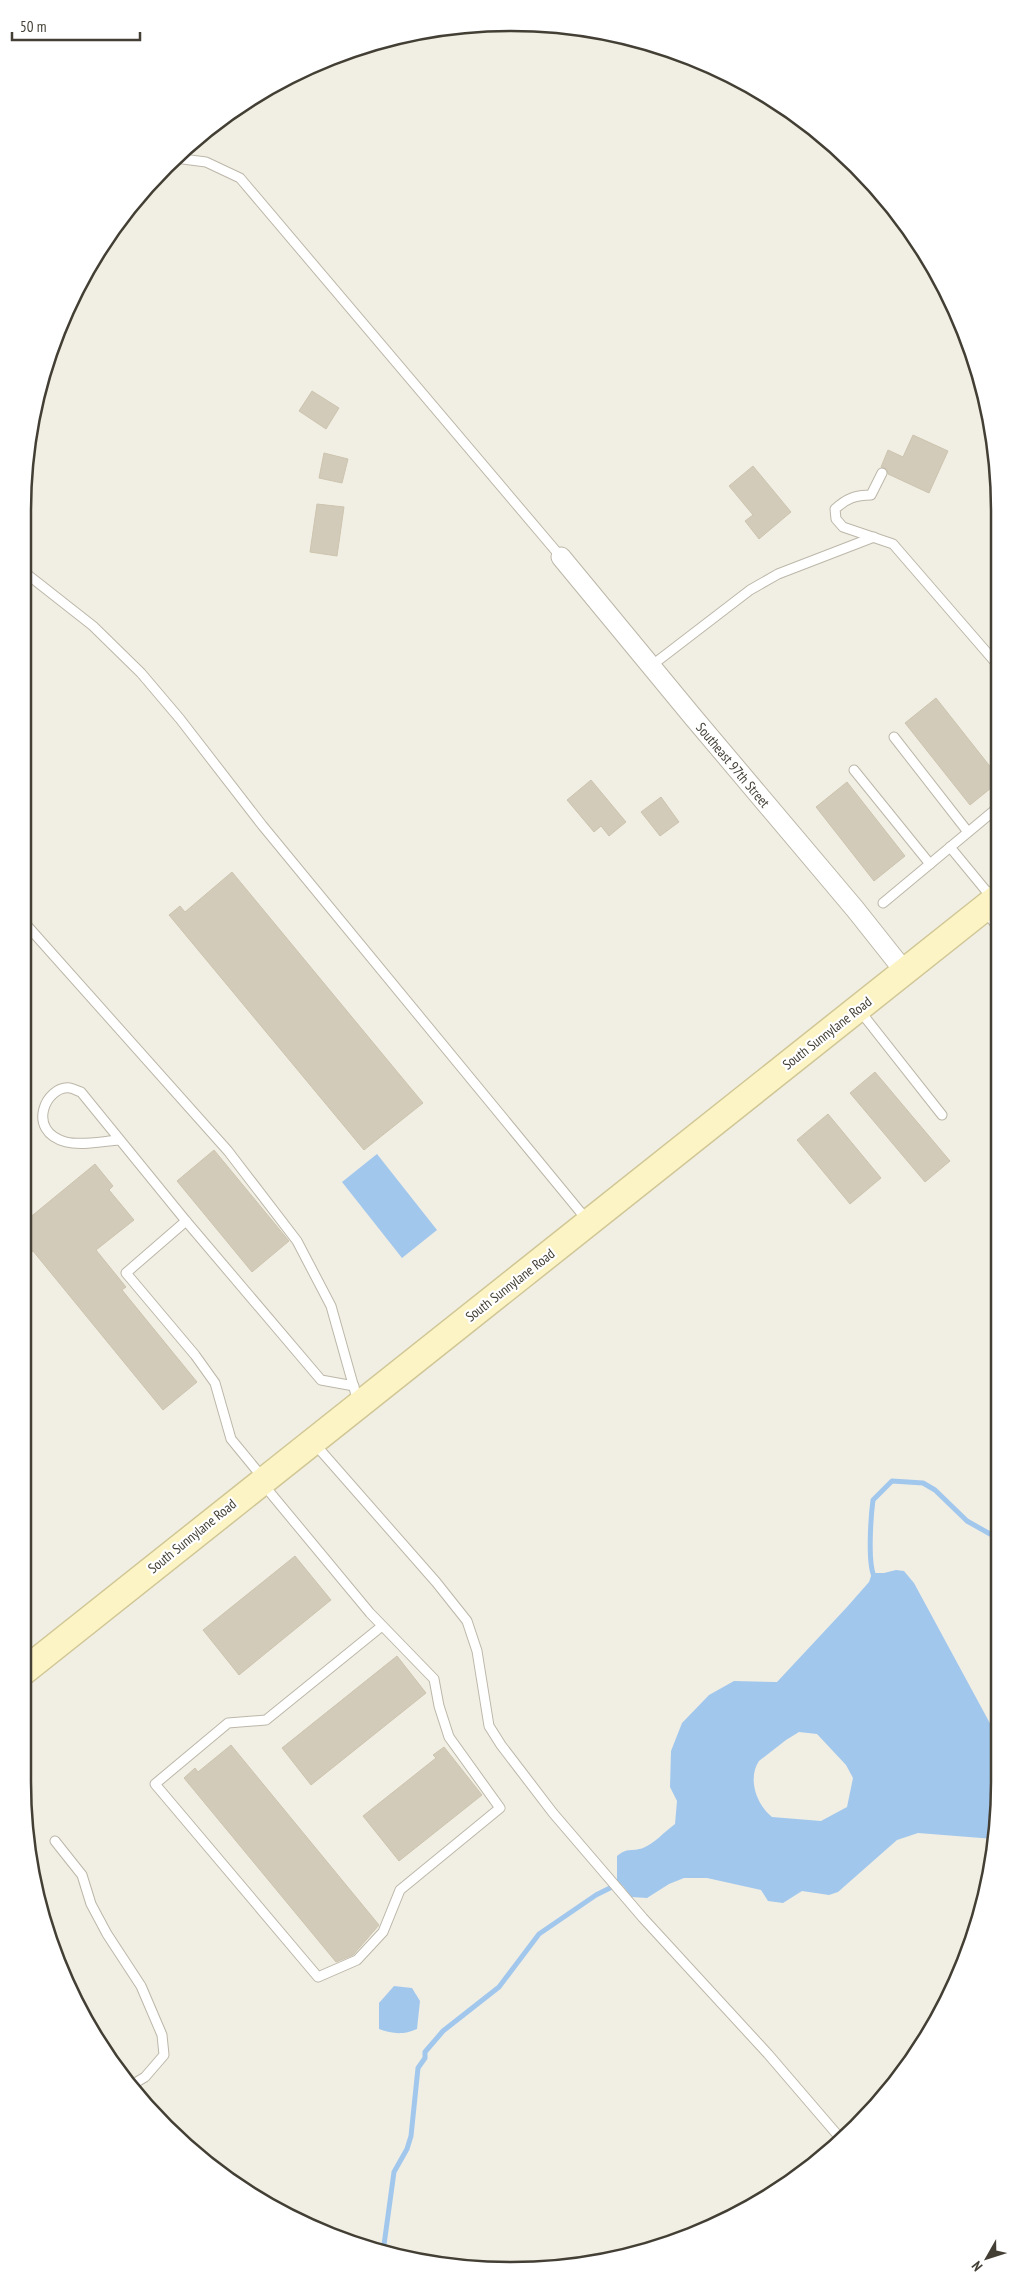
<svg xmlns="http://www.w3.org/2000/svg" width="1022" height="2293" viewBox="0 0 1022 2293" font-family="'PT Sans Narrow',sans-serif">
	<rect width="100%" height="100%" fill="#f1efe4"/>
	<!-- water -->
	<g fill="#a2c7ed" fill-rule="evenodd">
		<path d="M377 1154 437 1230 402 1258 342 1182Z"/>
		<path d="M896 1570 904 1571 914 1583 999 1740V1782L994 1839 918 1833 897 1840 838 1892 829 1895 802 1891 783 1903 768 1901 761 1890 707 1878H684L669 1884 647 1898 631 1897 623 1886 617 1884V1856C628 1847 631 1852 643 1848 654 1844 665 1831 675 1824L677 1801 670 1787 671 1751 682 1723 709 1695 734 1681 777 1682 847 1607 869 1582 872 1573H884ZM799 1732 817 1734 846 1765 853 1778 847 1807 821 1821 772 1817C757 1805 747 1779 759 1761L786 1740Z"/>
		<path d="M394 1986 412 1988 420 2001 417 2029C404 2035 392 2034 379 2029V2003Z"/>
	</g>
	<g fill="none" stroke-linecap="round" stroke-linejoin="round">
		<!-- stream -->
		<g stroke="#a2c7ed" stroke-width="5">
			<path d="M875 1578C867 1566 871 1515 873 1500L892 1481 923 1483 935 1490 967 1521 999 1539"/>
			<path d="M383 2252 394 2172 407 2149 411 2136 418 2068 425 2058V2052L443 2031 499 1987 539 1934 596 1895 616 1885"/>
		</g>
	</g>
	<!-- building -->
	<g fill="#d2cbba" stroke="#cdc4ae">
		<path d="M312 391 339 408 326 429 299 411Z"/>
		<path d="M913 435 948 451 929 493 888 474 887 469 881 467 888 450 903 457Z"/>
		<path d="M324 453 348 459 342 483 319 478Z"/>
		<path d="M753 466 791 512 759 539 745 521 753 515 729 486Z"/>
		<path d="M317 504 344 507 337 556 310 552Z"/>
		<path d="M936 698 996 774V784L970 805 905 723Z"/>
		<path d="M591 780 626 822 609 836 601 826 594 832 567 800Z"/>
		<path d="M847 782 905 856 874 881 816 807Z"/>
		<path d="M661 797 679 822 660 836 641 812Z"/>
		<path d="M232 872 423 1103 364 1150 169 915 180 906 185 912Z"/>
		<path d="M875 1072 950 1161 925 1182 850 1093Z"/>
		<path d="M828 1114 881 1178 850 1204 797 1140Z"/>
		<path d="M214 1150 289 1241 252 1272 177 1181Z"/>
		<path d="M95 1164 113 1186 109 1190 134 1220 96 1250 126 1287 122 1290 197 1382 163 1410 33 1251 22 1259V1224Z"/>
		<path d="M295 1556 331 1600 239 1675 203 1630Z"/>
		<path d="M397 1656 426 1693 311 1785 282 1748Z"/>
		<path d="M231 1745 379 1925 353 1955 336 1962 184 1778 195 1768 198 1772Z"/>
		<path d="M444 1747 482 1795 399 1861 363 1816 436 1758 433 1755Z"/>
	</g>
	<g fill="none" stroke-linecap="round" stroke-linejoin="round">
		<defs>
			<g id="lane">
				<path d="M175 158 206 162 240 178 561 557"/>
				<path d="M882 473 871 495C856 495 847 498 835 509L836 519 843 527 893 544 996 663"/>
				<path d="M23 571 93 626 141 673 180 719 262 825 587 1220"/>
				<path d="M651 666 750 590 778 574 874 537"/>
				<path d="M894 737 968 832"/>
				<path d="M854 770 930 864"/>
				<path d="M950 847 992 898"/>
				<path d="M883 903 996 809"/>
				<path d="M985 911 997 926"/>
				<path d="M23 921 228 1151 297 1241 331 1306 358 1402"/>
				<path d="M860 1011 942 1115"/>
				<path d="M120 1140C103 1141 82 1146 66 1142 25 1131 46 1085 70 1088 74 1089 78 1091 81 1092L186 1221 321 1380 354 1386"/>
				<path d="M186 1221 126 1273 195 1355 215 1383 231 1439 263 1478"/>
				<path d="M314 1443 436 1582 467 1621 477 1651 489 1726 501 1745 553 1813 643 1918 768 2054 841 2139"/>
				<path d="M263 1484 370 1613 434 1679 439 1706 449 1737 500 1808 400 1890 383 1932 357 1960 318 1977 155 1784 228 1723 266 1720 382 1626"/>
				<path d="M55 1841 82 1875 91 1904 107 1934 141 1986 162 2035 164 2055 145 2077 130 2086"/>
			</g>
			<path id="street" d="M561 557 693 717 855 909 905 972"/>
			<path id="secondary" d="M23 1672 997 898"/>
		</defs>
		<!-- lane casing -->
		<use href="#lane" stroke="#bcb7a8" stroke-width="11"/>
		<!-- street casing -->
		<use href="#street" stroke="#bcb7a8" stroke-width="21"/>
		<!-- secondary casing -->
		<use href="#secondary" stroke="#d0c696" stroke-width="29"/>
		<!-- lane -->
		<use href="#lane" stroke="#fff" stroke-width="9"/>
		<!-- street -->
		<use href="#street" stroke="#fff" stroke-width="19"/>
		<!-- secondary -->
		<use href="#secondary" stroke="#fcf4c4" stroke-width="26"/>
	</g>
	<g text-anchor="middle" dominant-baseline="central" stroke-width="4.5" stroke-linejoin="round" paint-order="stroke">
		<!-- street labels -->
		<g font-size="14" fill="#433f35" stroke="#fff">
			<text transform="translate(733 765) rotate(50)">Southeast 97th Street</text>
			<text transform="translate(827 1033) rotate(-38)">South Sunnylane Road</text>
			<text transform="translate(510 1285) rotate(-38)">South Sunnylane Road</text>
			<text transform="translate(192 1536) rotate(-39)">South Sunnylane Road</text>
		</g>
	</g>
	<!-- crop -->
	<path d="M0 0H1022V2293H0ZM511 31H511A480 480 0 0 1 991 511V1782A480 480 0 0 1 511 2262H511A480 480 0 0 1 31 1782V511A480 480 0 0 1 511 31Z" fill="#fff" fill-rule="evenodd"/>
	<path fill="none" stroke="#433f35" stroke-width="2.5" d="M511 31H511A480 480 0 0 1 991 511V1782A480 480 0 0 1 511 2262H511A480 480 0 0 1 31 1782V511A480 480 0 0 1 511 31Z"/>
	<!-- north arrow -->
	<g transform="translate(987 2258) rotate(231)" stroke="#ffffff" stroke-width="4" paint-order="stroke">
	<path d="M0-4L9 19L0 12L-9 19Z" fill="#433f35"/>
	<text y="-8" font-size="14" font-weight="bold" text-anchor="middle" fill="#433f35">N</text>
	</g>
	<!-- scale -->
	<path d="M12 32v8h128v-8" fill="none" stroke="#433f35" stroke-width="2.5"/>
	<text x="20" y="32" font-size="15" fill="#433f35" stroke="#ffffff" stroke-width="4" paint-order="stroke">50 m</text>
</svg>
